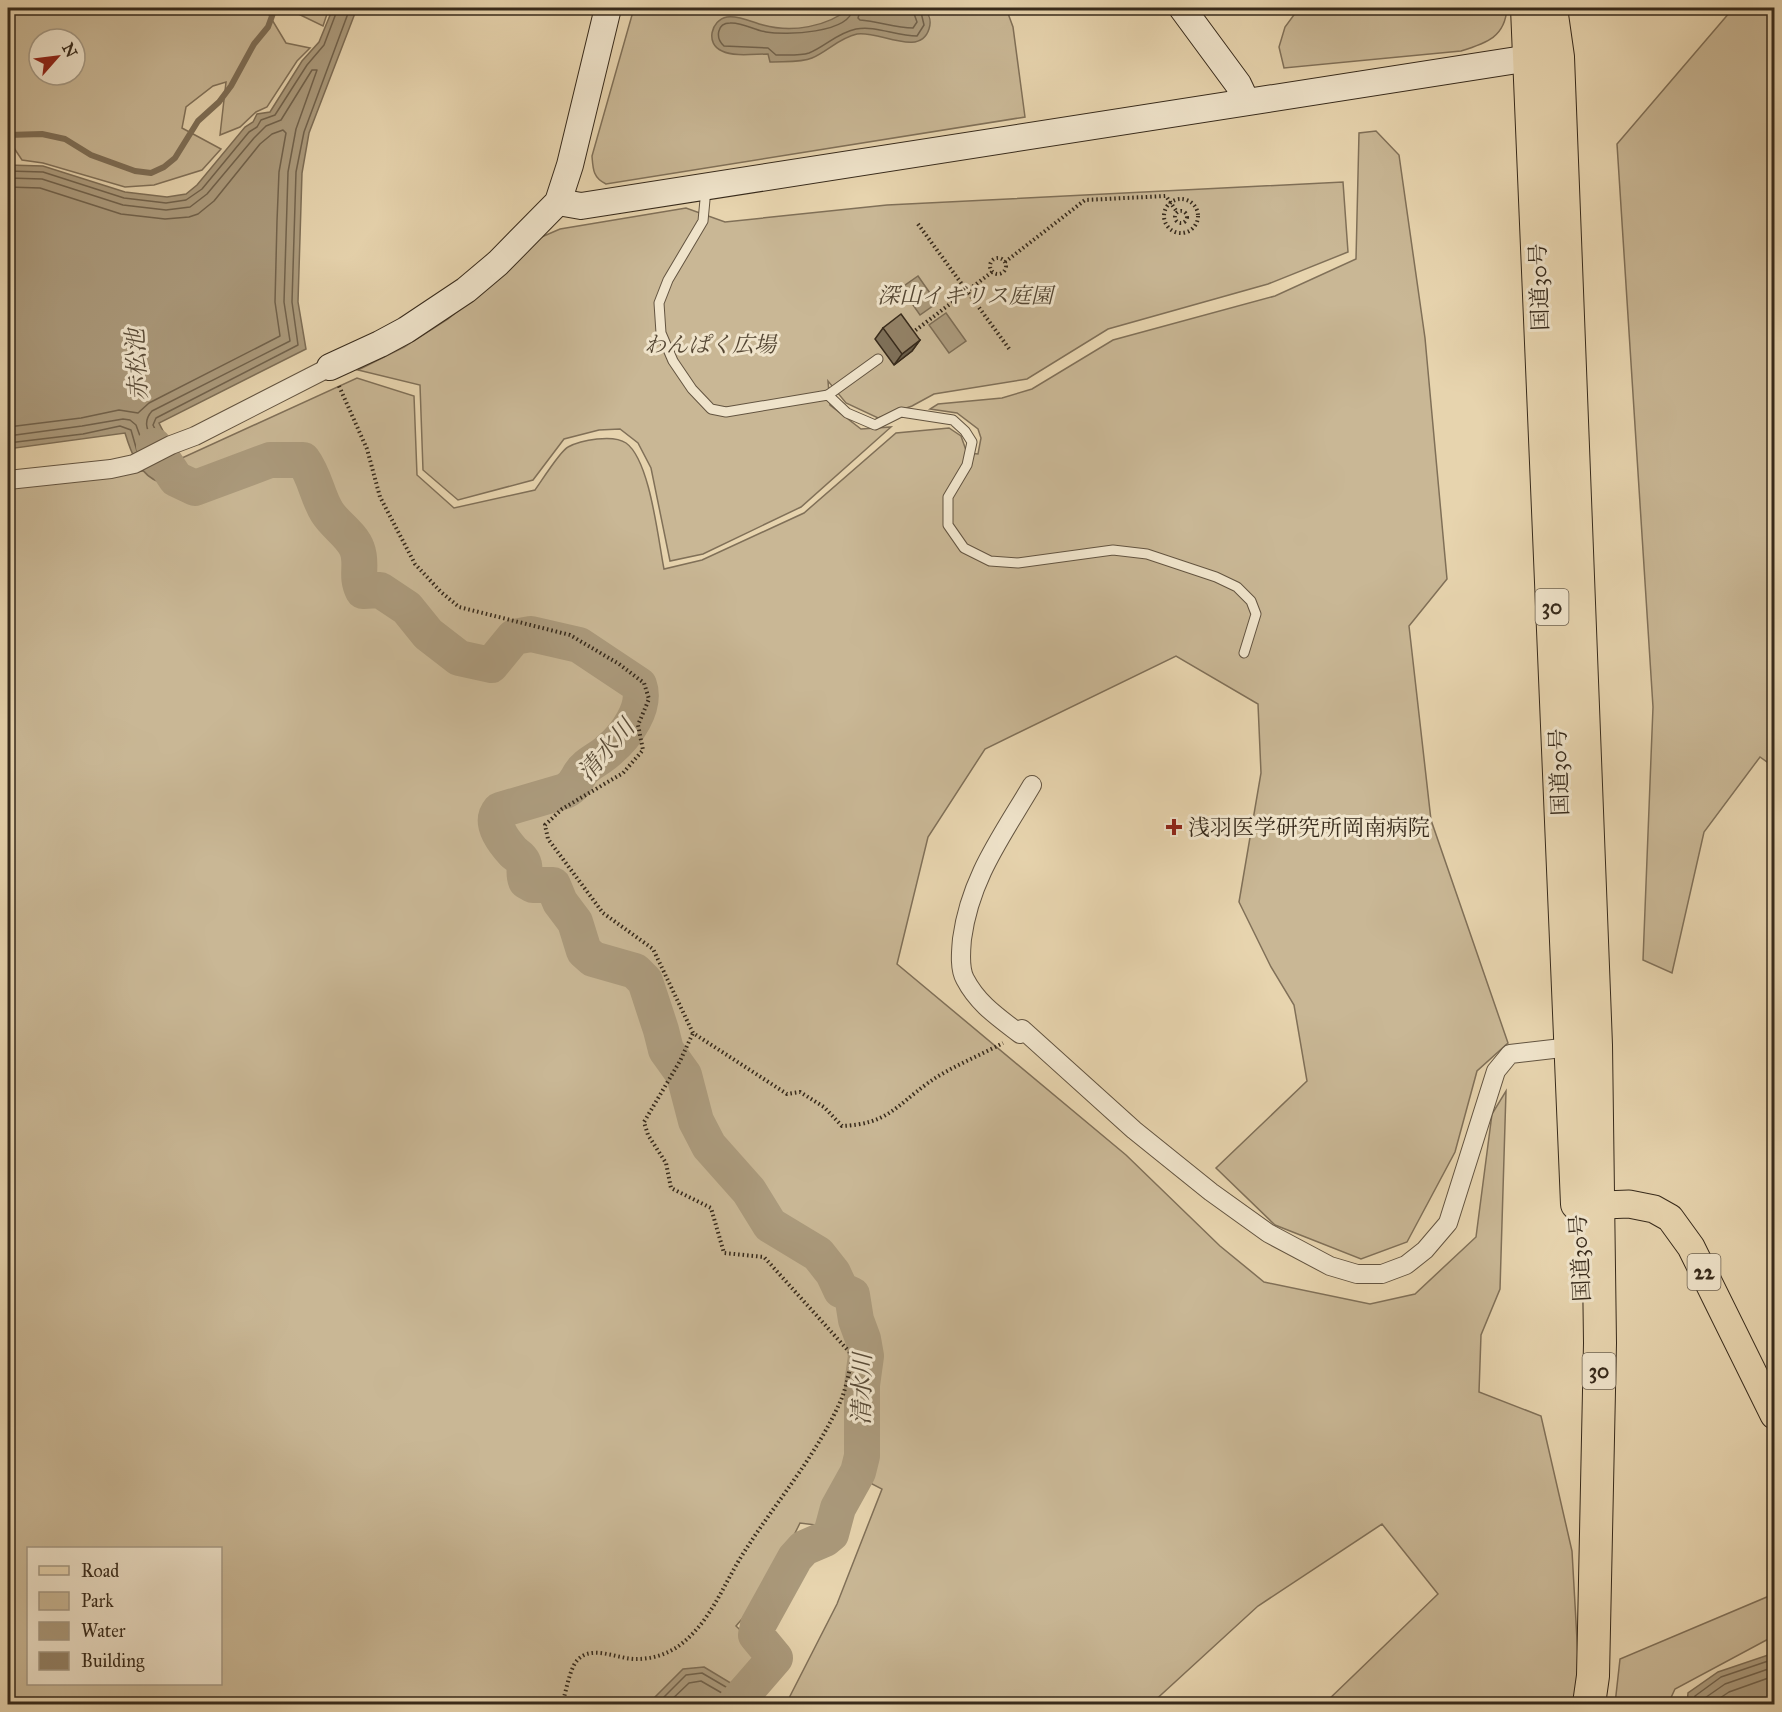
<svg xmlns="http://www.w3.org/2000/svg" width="1782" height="1712" viewBox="0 0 1782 1712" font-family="'IM FELL Great Primer','Noto Serif JP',serif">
	<rect width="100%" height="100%" fill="#e7d4ae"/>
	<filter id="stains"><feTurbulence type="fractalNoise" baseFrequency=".00333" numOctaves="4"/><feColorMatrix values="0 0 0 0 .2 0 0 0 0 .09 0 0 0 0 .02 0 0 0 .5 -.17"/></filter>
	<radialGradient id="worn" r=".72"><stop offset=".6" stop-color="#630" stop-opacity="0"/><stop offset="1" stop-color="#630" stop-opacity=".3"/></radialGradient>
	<!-- green -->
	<g fill="#c9b795" stroke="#807058" stroke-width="1.5" fill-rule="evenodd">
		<path d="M8 8H265L286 43 310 48 297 61 267 107 256 112 240 127 220 135 226 82 213 86 186 107 182 128 221 149 202 170 154 185 125 187 43 163 22 160 8 139ZM39 39H75V75H39Z"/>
		<path d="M286 8H329L323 26Z"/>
		<path d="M634 8H1006L1013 27 1025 117 606 184C593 178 593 169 592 156Z"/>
		<path d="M1299 8H1507C1505 37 1487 43 1461 51L1284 68 1279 47 1285 27Z"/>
		<path d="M1726 8H1774V767L1760 757 1704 832 1672 973 1643 960 1653 707 1617 144 1730 12Z"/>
		<path d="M1376 131 1399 155 1425 338 1447 579 1409 626 1431 820 1508 1043 1477 1071 1455 1152 1407 1242 1361 1259 1275 1225 1216 1168 1307 1081 1294 1005 1271 967 1239 902 1261 773 1258 704 1176 656 985 749 928 837 897 964 1126 1155 1220 1246 1264 1282 1370 1304 1415 1294 1476 1237 1492 1114 1506 1091 1500 1289 1481 1335 1479 1392 1541 1416 1572 1551 1580 1693 1578 1704H1324L1438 1594 1382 1524 1258 1606 1151 1704H786L837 1604 882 1489 855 1475 837 1495 824 1526 800 1523 767 1590 736 1626 763 1652 720 1693 665 1690 647 1704H8V489L158 469 357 378 414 396 417 475 454 508 535 490C541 482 560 451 568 447 581 440 613 434 626 443 650 460 658 539 664 569L702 560 804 513 896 433 949 428 961 436 967 453 978 454 981 438 978 429 957 413 930 409 938 404 1002 398 1032 389 1113 340 1275 296 1356 259 1359 133ZM28 1548H220V1684H28Z"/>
		<path d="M1343 182 1348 252 1268 284 1108 329 1027 379 934 394 912 406 878 418 846 403 828 381 830 405 861 429 891 427 801 507 703 554 670 561 651 468 638 443 620 429 599 430 564 439 533 480 458 500 423 470 420 385 358 370 404 347 448 319 508 270 537 239 560 229 686 208 725 222 887 205Z"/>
		<path d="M1774 1594V1636L1675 1689 1668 1704H1615L1620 1659Z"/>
	</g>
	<!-- water -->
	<g fill="#ab9a7c" stroke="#7d6d55" stroke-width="1.5">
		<path d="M333 8H357L309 133 302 173 298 302 306 349 159 423 187 478 183 491C175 485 169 486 161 483 139 475 131 453 125 433L8 449V165L43 166 125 192 167 197 186 194 197 185 245 127 253 122 257 114 270 112 302 61 319 42Z"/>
		<path d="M850 8H924C929 14 932 20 929 29 920 58 878 30 857 34 839 38 828 51 812 58 801 63 783 61 770 62L768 54C754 54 734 57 722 51 705 44 711 20 727 17 738 15 752 22 763 25 792 33 827 27 850 8Z"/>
		<path d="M918 276 937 303 920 315 901 288Z"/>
		<path d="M946 313 966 341 949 353 929 325Z"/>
		<path d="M1774 1653V1704H1687L1688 1693 1718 1672Z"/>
		<path d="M704 1667 764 1703 648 1704 683 1669Z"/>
	</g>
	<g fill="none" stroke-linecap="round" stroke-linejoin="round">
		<!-- shore -->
		<g stroke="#71624c" stroke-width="1.5">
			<path d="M853 8C850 34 785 35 766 32 754 30 742 22 730 23 717 23 715 38 724 46L768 48 776 55C786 55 800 56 809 53 826 46 837 33 856 29 875 25 896 36 917 36L924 25 920 8"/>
			<path d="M861 8 858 18 860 20C878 21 895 28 913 28L917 22 912 8"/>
			<path d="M8 171 43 172 124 198 166 203 186 200 202 189 249 132 257 127 261 120 275 115 307 65 324 45 338 8"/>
			<path d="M8 178 42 179 123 205 166 210 190 207 207 194 254 138 266 126 281 120 312 70H317L296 129 288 172 284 302 290 341 152 411C142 422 148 431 153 442"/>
			<path d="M8 187 40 188 121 214 165 219 189 217 198 214 214 201 260 144 272 134 283 130 286 133 279 172 277 221 275 302 280 336 149 403 138 413 119 410 81 418 8 427"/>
			<path d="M8 436 82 426 123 419 130 420 136 425 144 447"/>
			<path d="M160 439 153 425 156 418 298 345 292 302 296 172 304 132 350 8"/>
			<path d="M8 443 83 434 120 426 131 430 137 451"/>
			<path d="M657 1704 686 1675 702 1673 755 1704"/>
			<path d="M667 1704 689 1683 701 1681 741 1704"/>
			<path d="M1693 1704 1695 1696 1721 1677 1774 1659"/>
			<path d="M1700 1704 1702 1700 1725 1684 1774 1667"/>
			<path d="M1711 1704 1729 1692 1774 1676"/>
		</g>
		<!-- stream -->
		<path stroke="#7d6d55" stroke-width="6" d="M8 135 42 134 65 139 91 155 135 171 151 173 164 167 175 158 198 121 219 102 231 86 254 44 268 27 275 8"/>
		<!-- river -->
		<path stroke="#ab9a7c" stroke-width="36" d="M154 446 176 479 195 488 270 460H303C315 476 317 496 327 512 335 525 352 535 357 549 363 564 355 576 363 591L380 590 407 608 428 634 459 658 491 665 514 637 531 634 579 645 639 685C647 707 626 736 609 750 602 757 593 761 586 767 576 775 579 784 565 791L500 810C489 823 503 841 513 852 516 855 521 857 523 862 526 867 523 874 526 881L533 885H553L560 902 575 922 584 951 593 959 635 971 645 981 661 1030 666 1050 684 1075 696 1121 709 1146 749 1191 770 1225 818 1254 833 1273 841 1290 852 1295 856 1320 863 1339 866 1356 862 1385V1456L858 1472 838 1508 831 1534 825 1539 804 1548 795 1558 758 1625 756 1635 775 1658 735 1704"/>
		<defs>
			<g id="lane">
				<path d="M706 189 703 221 668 280 659 303 661 333 673 361 692 389 711 409 726 412 828 395 847 413 875 425 901 412 953 420 965 431 972 442 967 465 948 497V525L964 548 990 561 1018 563 1113 550 1147 554 1216 577 1237 587 1251 601 1256 614 1244 653"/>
				<path d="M828 395 878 359"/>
			</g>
			<g id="street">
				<path d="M8 480 111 469 134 464 171 445 195 436 330 367"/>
				<path d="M1032 785C1002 836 970 878 962 939 961 951 959 968 965 979 978 1004 998 1017 1020 1034L1022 1029 1134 1130 1211 1192 1268 1233 1330 1266 1357 1274H1382L1406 1265 1425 1250 1448 1223 1496 1071 1510 1054 1579 1046"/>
			</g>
			<g id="secondary">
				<path d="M1182 8 1238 84 1246 101"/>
				<path d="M558 202 581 206 1530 58H1547"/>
				<path d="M330 367 380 344 406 330 466 290 498 263 558 202 570 165 608 8"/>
			</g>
			<path id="primary" d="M1578 1206 1629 1204 1654 1209 1670 1218 1691 1247 1774 1415"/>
			<g id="highway">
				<path d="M1527 8 1577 1204"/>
				<path d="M1551 8 1558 57 1596 1045 1600 1343 1593 1676 1589 1704"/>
			</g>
		</defs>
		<!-- lane casing -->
		<use href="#lane" stroke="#635440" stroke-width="11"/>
		<!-- street casing -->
		<use href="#street" stroke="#635440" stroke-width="20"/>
		<!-- secondary casing -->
		<use href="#secondary" stroke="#372a1b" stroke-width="28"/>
		<!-- primary casing -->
		<use href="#primary" stroke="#372a1b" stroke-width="29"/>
		<!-- highway casing -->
		<use href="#highway" stroke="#372a1b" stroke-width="34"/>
		<!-- path -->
		<g stroke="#372a1b" stroke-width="4" stroke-dasharray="1.5 3" stroke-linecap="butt">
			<circle cx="1181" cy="216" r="17"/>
			<circle cx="1181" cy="217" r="6"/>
			<path d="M918 224 1010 350"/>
			<circle cx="998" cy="266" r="8"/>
			<path d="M1005 262 1085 200 1166 196 1177 212"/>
			<path d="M912 333 992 272"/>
			<path d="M339 386 367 449 380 497 415 564 441 592 459 607 570 635 619 664 644 683 649 699 638 725 643 750 623 773 562 809 545 825 548 839 603 913 653 949 693 1033 787 1094 800 1092 824 1107 842 1126C887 1124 895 1107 928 1083 950 1067 979 1056 1003 1043"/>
			<path d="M562 1704C566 1692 568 1677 574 1665 587 1641 618 1660 637 1659 652 1659 668 1654 680 1645 710 1622 722 1588 741 1557 774 1504 816 1457 841 1400 847 1386 849 1370 853 1356L764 1257 724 1253 711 1208 671 1188 666 1163 648 1135 644 1122 680 1061 693 1033"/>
		</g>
		<!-- lane -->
		<use href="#lane" stroke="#efe3ca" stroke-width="9"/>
		<!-- street -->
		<use href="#street" stroke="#efe3ca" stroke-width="18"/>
		<!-- secondary -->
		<use href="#secondary" stroke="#efe3ca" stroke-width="26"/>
		<!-- primary -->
		<use href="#primary" stroke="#e7d4ae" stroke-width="27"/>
		<!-- highway -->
		<use href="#highway" stroke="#e7d4ae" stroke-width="32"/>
	</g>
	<!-- wall -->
	<path fill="#7e7059" stroke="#372a1b" stroke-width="1.5" d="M883 328 920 340 912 351 894 365 875 339Z"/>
	<!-- shaded-wall -->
	<path fill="#675b48" stroke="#372a1b" stroke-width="1.5" d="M920 340 912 351 894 365 902 354Z"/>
	<!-- building -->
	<path fill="#938267" stroke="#372a1b" stroke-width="1.5" d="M901 314 920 340 902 354 883 328Z"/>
	<!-- markers -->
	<path fill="#8f2418" stroke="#efe3ca" stroke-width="2" d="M1171 818h6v6h6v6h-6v6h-6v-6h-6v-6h6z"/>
	<g text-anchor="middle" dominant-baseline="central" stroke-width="6" stroke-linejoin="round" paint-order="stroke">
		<!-- shield labels -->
		<g fill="#efe3ca" stroke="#6e6250" stroke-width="1.5">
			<rect x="1535.5" y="589" width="33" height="36" rx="4.5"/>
			<rect x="1687.5" y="1254" width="33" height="36" rx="4.5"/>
			<rect x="1582.5" y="1353" width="33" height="36" rx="4.5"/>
		</g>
		<g font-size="21" font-weight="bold" fill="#372a1b">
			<text x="1552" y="607">30</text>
			<text x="1704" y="1272">22</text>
			<text x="1599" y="1371">30</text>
		</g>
		<!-- street labels -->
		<g font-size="22" fill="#372a1b" stroke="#efe3ca">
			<text transform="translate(1539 287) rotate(-92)">国道30号</text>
			<text transform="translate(1559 772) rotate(-92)">国道30号</text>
			<text transform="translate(1580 1258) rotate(-93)">国道30号</text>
		</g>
		<!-- park labels -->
		<g font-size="22" font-style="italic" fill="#544633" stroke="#efe3ca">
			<text x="965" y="295">深山イギリス庭園</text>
			<text x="710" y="344">わんぱく広場</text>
		</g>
		<!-- poi labels -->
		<g font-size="22" fill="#372a1b" stroke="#efe3ca" text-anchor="start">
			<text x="1188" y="827">浅羽医学研究所岡南病院</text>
		</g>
		<!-- water labels -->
		<g font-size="24" font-style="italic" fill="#5a4c38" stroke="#efe3ca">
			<text transform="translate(137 365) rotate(-93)">赤松池</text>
			<text transform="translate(606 750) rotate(-49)">清水川</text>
			<text transform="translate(862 1389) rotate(-89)">清水川</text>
		</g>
	</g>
	<!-- margin -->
	<rect width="1782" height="1712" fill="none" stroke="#e7d4ae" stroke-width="30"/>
	<rect x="9" y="9" width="1764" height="1694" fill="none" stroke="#372a1b" stroke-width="3"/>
	<rect x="15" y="15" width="1752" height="1682" fill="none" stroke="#372a1b" stroke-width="1.5"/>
	<!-- legend -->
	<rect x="27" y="1547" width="195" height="138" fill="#efe3ca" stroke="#a59984" stroke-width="1.5"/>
	<rect x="39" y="1566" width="30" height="9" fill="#e7d4ae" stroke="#a59984" stroke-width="1.5"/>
	<text x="81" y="1577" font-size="18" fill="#372a1b">Road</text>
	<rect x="39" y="1592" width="30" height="18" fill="#c9b795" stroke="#a59984" stroke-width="1.5"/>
	<text x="81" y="1607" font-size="18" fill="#372a1b">Park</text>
	<rect x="39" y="1622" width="30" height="18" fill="#ab9a7c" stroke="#a59984" stroke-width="1.5"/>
	<text x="81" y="1637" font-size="18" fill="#372a1b">Water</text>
	<rect x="39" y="1652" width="30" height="18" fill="#938267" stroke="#a59984" stroke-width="1.5"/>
	<text x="81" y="1667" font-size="18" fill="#372a1b">Building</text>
	<!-- north arrow -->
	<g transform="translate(57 57) rotate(62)"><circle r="28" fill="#efe3ca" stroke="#a59984" stroke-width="1.5"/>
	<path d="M0-4.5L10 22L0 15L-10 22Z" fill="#8f2418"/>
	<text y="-9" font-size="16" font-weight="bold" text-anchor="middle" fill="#372a1b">N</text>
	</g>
	<rect width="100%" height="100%" filter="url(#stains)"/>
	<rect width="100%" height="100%" fill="url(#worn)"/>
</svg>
